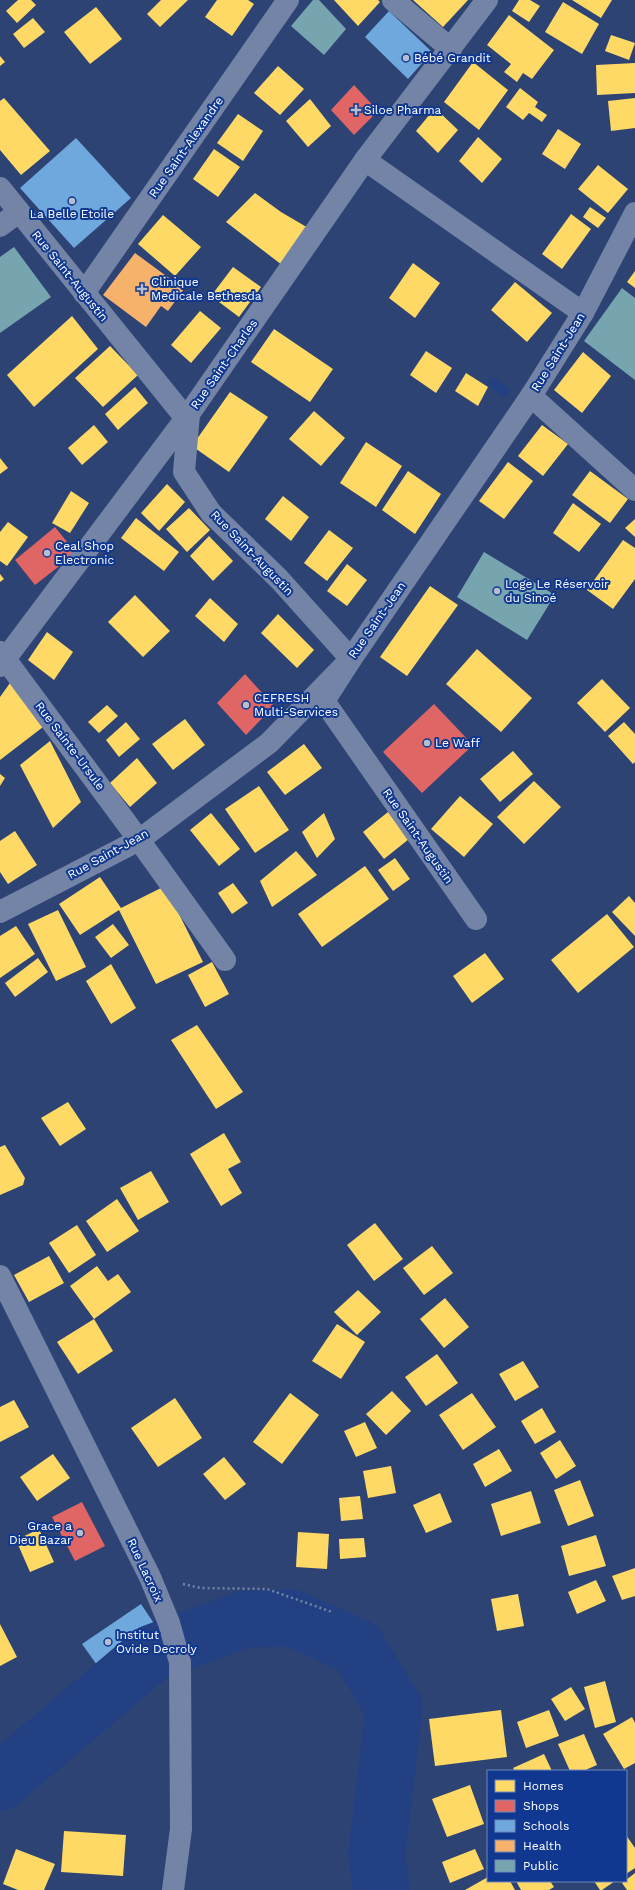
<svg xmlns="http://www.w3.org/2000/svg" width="635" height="1890" viewBox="0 0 635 1890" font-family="'Work Sans',sans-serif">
	<rect width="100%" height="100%" fill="#2d4373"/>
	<!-- homes -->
	<g fill="#ffd966">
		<path d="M18 0H31L36 5 17 23 6 11Z"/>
		<path d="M161 0H188L160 27 147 14Z"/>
		<path d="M217 0H248L254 4 232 36 205 17Z"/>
		<path d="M334 0H378L380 2 358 26Z"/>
		<path d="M413 0H468L443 27Z"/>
		<path d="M519 0H530L540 6 529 22 512 11Z"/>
		<path d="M572 0H612L601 18Z"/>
		<path d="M563 2 599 24 582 54 545 32Z"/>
		<path d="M96 7 122 39 90 64 64 32Z"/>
		<path d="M509 15 554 50 532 79 523 73 517 82 504 72 511 64 487 45Z"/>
		<path d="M33 18 45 32 24 48 13 34Z"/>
		<path d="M611 35 635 43 629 60 605 51Z"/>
		<path d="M0 56 5 62 0 66Z"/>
		<path d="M473 62 508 90 479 130 444 102Z"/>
		<path d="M635 63V93L597 95 596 65Z"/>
		<path d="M278 66 304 89 280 115 254 93Z"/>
		<path d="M520 88 538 102 535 107 547 115 542 122 529 113 523 120 506 107Z"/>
		<path d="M4 98 50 151 21 175 0 150V101Z"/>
		<path d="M635 98V128L611 131 608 101Z"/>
		<path d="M310 99 331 126 308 147 286 121Z"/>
		<path d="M435 108 458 130 438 153 416 131Z"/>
		<path d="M238 114 263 131 243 161 217 143Z"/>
		<path d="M558 129 581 144 565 169 542 154Z"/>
		<path d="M478 137 502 159 482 183 459 161Z"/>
		<path d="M214 149 240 167 218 197 193 179Z"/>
		<path d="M598 165 628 189 608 213 578 189Z"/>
		<path d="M255 193 281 212 310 229 282 265 226 222Z"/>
		<path d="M590 207 606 218 598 228 583 217Z"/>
		<path d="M571 214 591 229 562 269 542 254Z"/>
		<path d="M163 215 201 247 175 276 138 244Z"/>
		<path d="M413 263 440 283 415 318 389 298Z"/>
		<path d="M233 267 261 287 239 317 211 296Z"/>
		<path d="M635 271V288L627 282Z"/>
		<path d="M515 282 552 313 527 342 491 310Z"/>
		<path d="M200 311 221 328 191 363 171 345Z"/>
		<path d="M72 316 98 349 34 407 7 375Z"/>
		<path d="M274 329 333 369 310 402 251 362Z"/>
		<path d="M110 346 138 375 103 407 75 378Z"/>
		<path d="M426 351 452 368 436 393 410 375Z"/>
		<path d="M583 352 611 376 582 413 554 390Z"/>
		<path d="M466 373 488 387 478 406 455 391Z"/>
		<path d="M135 387 148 403 118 430 105 414Z"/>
		<path d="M230 392 268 417 229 472 192 446Z"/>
		<path d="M314 411 345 438 321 466 289 439Z"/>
		<path d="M94 425 108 442 82 465 68 448Z"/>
		<path d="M542 425 568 444 543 476 518 456Z"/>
		<path d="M366 442 402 466 376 507 340 483Z"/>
		<path d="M0 458 8 468 0 474Z"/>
		<path d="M508 462 533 481 504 519 479 501Z"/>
		<path d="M408 471 441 494 415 534 382 510Z"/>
		<path d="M590 471 628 499 610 523 572 495Z"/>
		<path d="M167 484 185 502 159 531 141 513Z"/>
		<path d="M71 491 89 503 70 533 52 523Z"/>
		<path d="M283 496 309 517 291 541 265 519Z"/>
		<path d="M573 503 601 524 579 552 553 533Z"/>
		<path d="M189 508 210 530 187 552 166 529Z"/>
		<path d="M136 518 179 552 164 571 121 538Z"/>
		<path d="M635 519V537L625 528Z"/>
		<path d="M8 522 28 537 7 566 0 561V532Z"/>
		<path d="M329 530 353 548 327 581 304 563Z"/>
		<path d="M209 536 233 561 213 581 190 556Z"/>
		<path d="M623 540 635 548V579L613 609 587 590Z"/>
		<path d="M347 564 367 580 347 606 327 591Z"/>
		<path d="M0 574 4 579 0 582Z"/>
		<path d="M430 586 458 605 407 676 380 657Z"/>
		<path d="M135 595 170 631 143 657 108 622Z"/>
		<path d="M210 598 238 624 224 642 195 616Z"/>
		<path d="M278 614 314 650 297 668 261 633Z"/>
		<path d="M47 632 73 652 54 680 28 660Z"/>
		<path d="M477 649 532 698 501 732 446 684Z"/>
		<path d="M602 679 630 708 605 732 577 703Z"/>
		<path d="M10 683 43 727 0 760V697Z"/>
		<path d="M107 705 118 716 99 733 88 722Z"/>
		<path d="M185 719 205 745 173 770 152 744Z"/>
		<path d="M126 722 140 739 119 757 106 740Z"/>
		<path d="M624 722 635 734V762L633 764 608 736Z"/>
		<path d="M50 741 81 802 53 828 20 765Z"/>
		<path d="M304 744 322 768 285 795 267 772Z"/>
		<path d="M513 751 533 774 500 802 480 779Z"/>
		<path d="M137 758 157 783 130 807 110 783Z"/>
		<path d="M0 774 5 778 0 786Z"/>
		<path d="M534 781 561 807 524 844 497 817Z"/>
		<path d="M259 786 289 830 255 853 225 809Z"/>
		<path d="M460 796 493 824 464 857 431 829Z"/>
		<path d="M388 812 409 839 384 859 363 832Z"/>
		<path d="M211 813 240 849 219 866 190 830Z"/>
		<path d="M324 813 335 839 317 858 302 832Z"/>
		<path d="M15 831 37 865 8 884 0 872V841Z"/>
		<path d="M296 851 317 875 272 907 260 881Z"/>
		<path d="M395 858 410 879 393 891 378 870Z"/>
		<path d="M365 866 389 899 322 947 298 914Z"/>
		<path d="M100 877 121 908 165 886 203 962 156 984 119 910 80 935 59 904Z"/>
		<path d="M233 883 248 903 232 914 218 893Z"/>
		<path d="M629 896 635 903V936L612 912Z"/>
		<path d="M58 910 86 967 56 981 28 924Z"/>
		<path d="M607 914 634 947 578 993 551 960Z"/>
		<path d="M113 924 129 945 111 958 95 937Z"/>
		<path d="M16 926 35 954 0 978V936Z"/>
		<path d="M485 953 504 979 472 1003 453 976Z"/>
		<path d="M38 958 48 972 15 997 5 983Z"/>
		<path d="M212 962 229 994 205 1007 188 975Z"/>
		<path d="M111 964 136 1008 111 1024 86 981Z"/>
		<path d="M197 1025 243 1092 216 1109 171 1040Z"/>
		<path d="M68 1102 86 1129 60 1146 41 1118Z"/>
		<path d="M224 1133 241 1162 228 1169 242 1193 221 1206 190 1154Z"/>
		<path d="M5 1145 25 1178 23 1185 0 1195V1147Z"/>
		<path d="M151 1171 169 1202 138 1220 120 1188Z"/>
		<path d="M117 1199 139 1231 107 1252 86 1221Z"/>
		<path d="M375 1223 403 1259 374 1281 347 1245Z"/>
		<path d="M77 1225 96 1255 69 1273 49 1243Z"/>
		<path d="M432 1246 453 1273 424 1295 403 1268Z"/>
		<path d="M49 1256 64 1283 29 1302 14 1275Z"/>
		<path d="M97 1266 108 1281 118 1274 131 1292 94 1319 70 1286Z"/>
		<path d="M358 1290 381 1312 357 1335 334 1312Z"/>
		<path d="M445 1298 469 1327 444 1348 420 1319Z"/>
		<path d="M94 1319 113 1351 78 1374 57 1342Z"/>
		<path d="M337 1324 365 1342 341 1379 312 1361Z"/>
		<path d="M437 1354 458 1383 426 1406 405 1377Z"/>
		<path d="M523 1361 539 1387 515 1401 499 1374Z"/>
		<path d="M392 1391 411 1411 386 1435 366 1414Z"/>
		<path d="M290 1393 319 1415 282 1464 253 1442Z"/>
		<path d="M472 1393 496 1427 463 1450 439 1415Z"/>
		<path d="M175 1398 202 1438 158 1467 131 1428Z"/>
		<path d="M14 1400 29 1427 0 1442V1407Z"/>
		<path d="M542 1408 556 1432 535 1444 521 1421Z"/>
		<path d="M365 1422 377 1448 356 1457 344 1431Z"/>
		<path d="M560 1440 576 1466 556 1479 540 1453Z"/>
		<path d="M499 1449 512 1471 485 1487 473 1464Z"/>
		<path d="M53 1454 70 1478 37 1501 20 1477Z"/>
		<path d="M224 1457 246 1484 225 1500 203 1474Z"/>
		<path d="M391 1466 396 1493 368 1498 363 1471Z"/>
		<path d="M580 1480 594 1516 568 1526 554 1490Z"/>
		<path d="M531 1491 541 1523 501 1536 491 1504Z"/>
		<path d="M440 1493 452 1522 426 1533 413 1505Z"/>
		<path d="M360 1496 363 1519 341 1521 339 1498Z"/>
		<path d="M39 1529 54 1562 30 1572 16 1540Z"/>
		<path d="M298 1532 329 1534 327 1569 296 1567Z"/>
		<path d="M596 1535 606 1566 569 1576 561 1546Z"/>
		<path d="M364 1538 366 1557 340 1559 339 1539Z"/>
		<path d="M635 1568V1596L622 1600 612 1576Z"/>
		<path d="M596 1580 606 1601 577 1614 568 1592Z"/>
		<path d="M518 1594 524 1626 497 1631 491 1599Z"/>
		<path d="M0 1624 17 1657 0 1666Z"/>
		<path d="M605 1681 616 1722 595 1728 584 1687Z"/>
		<path d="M571 1687 585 1709 565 1721 551 1699Z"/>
		<path d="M501 1710 507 1757 435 1766 429 1719Z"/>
		<path d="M549 1710 559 1736 526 1748 517 1722Z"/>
		<path d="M632 1717 635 1723V1763L624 1769 603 1734Z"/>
		<path d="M584 1734 597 1765 583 1771H570L558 1744Z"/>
		<path d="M544 1754 552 1771H515L513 1768Z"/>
		<path d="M470 1785 484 1824 447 1837 432 1799Z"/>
		<path d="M64 1831 126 1835 123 1876 61 1872Z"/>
		<path d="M626 1835 635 1848V1868L626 1874Z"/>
		<path d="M16 1849 55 1864 44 1890H18L3 1884Z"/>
		<path d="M475 1849 484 1869 450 1883 442 1862Z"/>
		<path d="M635 1873V1890H627L622 1883Z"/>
		<path d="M488 1877V1881H510L515 1890H465Z"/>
		<path d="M516 1881H550L554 1887 549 1890H521Z"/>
		<path d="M594 1881H615L602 1890H600Z"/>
	</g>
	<!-- shops -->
	<g fill="#e06666">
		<path d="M354 85 378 111 354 135 331 110Z"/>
		<path d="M55 527 76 553 35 585 15 560Z"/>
		<path d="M245 674 274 706 246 735 217 703Z"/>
		<path d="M434 704 473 745 422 793 383 752Z"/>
		<path d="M82 1502 105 1546 75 1561 52 1517Z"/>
	</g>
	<!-- schools -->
	<g fill="#6fa8dc">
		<path d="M389 11 432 52 408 79 365 37Z"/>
		<path d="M76 138 131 198 74 248 20 188Z"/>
		<path d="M141 1604 155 1625 97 1665 82 1644Z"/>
	</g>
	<!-- health -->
	<path fill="#f6b26b" d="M135 253 184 289 168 311 161 306 146 327 103 295Z"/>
	<!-- public -->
	<g fill="#76a5af">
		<path d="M313 0H319L346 29 324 55 291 26Z"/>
		<path d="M14 247 51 297 0 333V257Z"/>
		<path d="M622 288 635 298V380L584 341Z"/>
		<path d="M484 552 555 595 527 640 457 597Z"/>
	</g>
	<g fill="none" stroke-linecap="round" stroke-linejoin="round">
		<!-- stream -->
		<path stroke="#234082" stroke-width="10" d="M493 383 504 391"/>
		<!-- river -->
		<path stroke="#234082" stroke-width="57" d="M0 1782 152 1653 245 1619 292 1618 357 1647 394 1708 377 1853 381 1890"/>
		<!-- path -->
		<path stroke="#7484a6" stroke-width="2.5" stroke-dasharray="2 3" stroke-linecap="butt" d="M183 1584 201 1588 267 1589 332 1612"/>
		<!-- minor -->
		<g stroke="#7484a6" stroke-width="22">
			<path d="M393 0 451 49"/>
			<path d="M365 160 583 313"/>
			<path d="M0 188 180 411 189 414 184 472 211 513 279 579 351 659 324 701 476 919"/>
			<path d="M0 226 19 212"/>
			<path d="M84 293 288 0"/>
			<path d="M531 396 635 490"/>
			<path d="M0 652 139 840 225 960"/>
			<path d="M0 666 189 414 365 160 487 0"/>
			<path d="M0 912 139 840 269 743 351 659 531 396 583 313 635 213"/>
			<path d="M0 1276 150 1577 169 1623 180 1662 181 1829 173 1890"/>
		</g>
	</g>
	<!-- markers -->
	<g fill="#b6bdce" stroke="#103890" stroke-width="1.5">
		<circle cx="406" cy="58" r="4"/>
		<path d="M354 104h4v4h4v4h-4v4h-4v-4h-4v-4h4z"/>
		<circle cx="72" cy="201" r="4"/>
		<path d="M140 283h4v4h4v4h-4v4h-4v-4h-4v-4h4z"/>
		<circle cx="47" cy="553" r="4"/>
		<circle cx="497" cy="591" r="4"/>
		<circle cx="246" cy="705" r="4"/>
		<circle cx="427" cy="743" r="4"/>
		<circle cx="80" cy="1533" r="4"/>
		<circle cx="108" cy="1642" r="4"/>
	</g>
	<g text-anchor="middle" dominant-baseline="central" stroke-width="4" stroke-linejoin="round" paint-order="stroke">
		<!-- poi labels -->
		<g font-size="12" fill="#fff" stroke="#103890" text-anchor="start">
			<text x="414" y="58">Bébé Grandit</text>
			<text x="364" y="110">Siloe Pharma</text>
			<text x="72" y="214" text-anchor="middle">La Belle Etoile</text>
			<text x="151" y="282">Clinique<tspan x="151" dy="14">Medicale Bethesda</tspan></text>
			<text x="55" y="546">Ceal Shop<tspan x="55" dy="14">Electronic</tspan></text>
			<text x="505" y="584">Loge Le Réservoir<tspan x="505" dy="14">du Sinoé</tspan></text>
			<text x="254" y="698">CEFRESH<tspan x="254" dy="14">Multi-Services</tspan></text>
			<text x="435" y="743">Le Waff</text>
			<text x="72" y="1526" text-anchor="end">Grace a<tspan x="72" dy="14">Dieu Bazar</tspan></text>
			<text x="116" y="1635">Institut<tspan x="116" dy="14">Ovide Decroly</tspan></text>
		</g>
		<!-- street labels -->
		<g font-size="12" fill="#fff" stroke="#103890">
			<text transform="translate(186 147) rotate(-55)">Rue Saint-Alexandre</text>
			<text transform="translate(70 276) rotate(51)">Rue Saint-Augustin</text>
			<text transform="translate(558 352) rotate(-58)">Rue Saint-Jean</text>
			<text transform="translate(224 364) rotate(-55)">Rue Saint-Charles</text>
			<text transform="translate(252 553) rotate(46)">Rue Saint-Augustin</text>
			<text transform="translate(377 620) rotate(-55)">Rue Saint-Jean</text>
			<text transform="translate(70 746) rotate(53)">Rue Sainte-Ursule</text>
			<text transform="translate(418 836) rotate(55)">Rue Saint-Augustin</text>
			<text transform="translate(108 854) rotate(-29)">Rue Saint-Jean</text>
			<text transform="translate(145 1570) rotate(65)">Rue Lacroix</text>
		</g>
	</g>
	<!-- legend -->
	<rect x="487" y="1770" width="140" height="112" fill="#103890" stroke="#7088bc"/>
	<rect x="495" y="1780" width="20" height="12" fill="#ffd966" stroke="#7088bc"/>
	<text x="523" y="1790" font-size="12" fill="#ffffff">Homes</text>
	<rect x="495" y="1800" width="20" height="12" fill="#e06666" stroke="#7088bc"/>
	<text x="523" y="1810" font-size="12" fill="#ffffff">Shops</text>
	<rect x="495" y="1820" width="20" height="12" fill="#6fa8dc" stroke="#7088bc"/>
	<text x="523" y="1830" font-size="12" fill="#ffffff">Schools</text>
	<rect x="495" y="1840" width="20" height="12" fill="#f6b26b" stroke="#7088bc"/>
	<text x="523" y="1850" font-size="12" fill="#ffffff">Health</text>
	<rect x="495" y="1860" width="20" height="12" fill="#76a5af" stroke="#7088bc"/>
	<text x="523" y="1870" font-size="12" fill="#ffffff">Public</text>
</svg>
